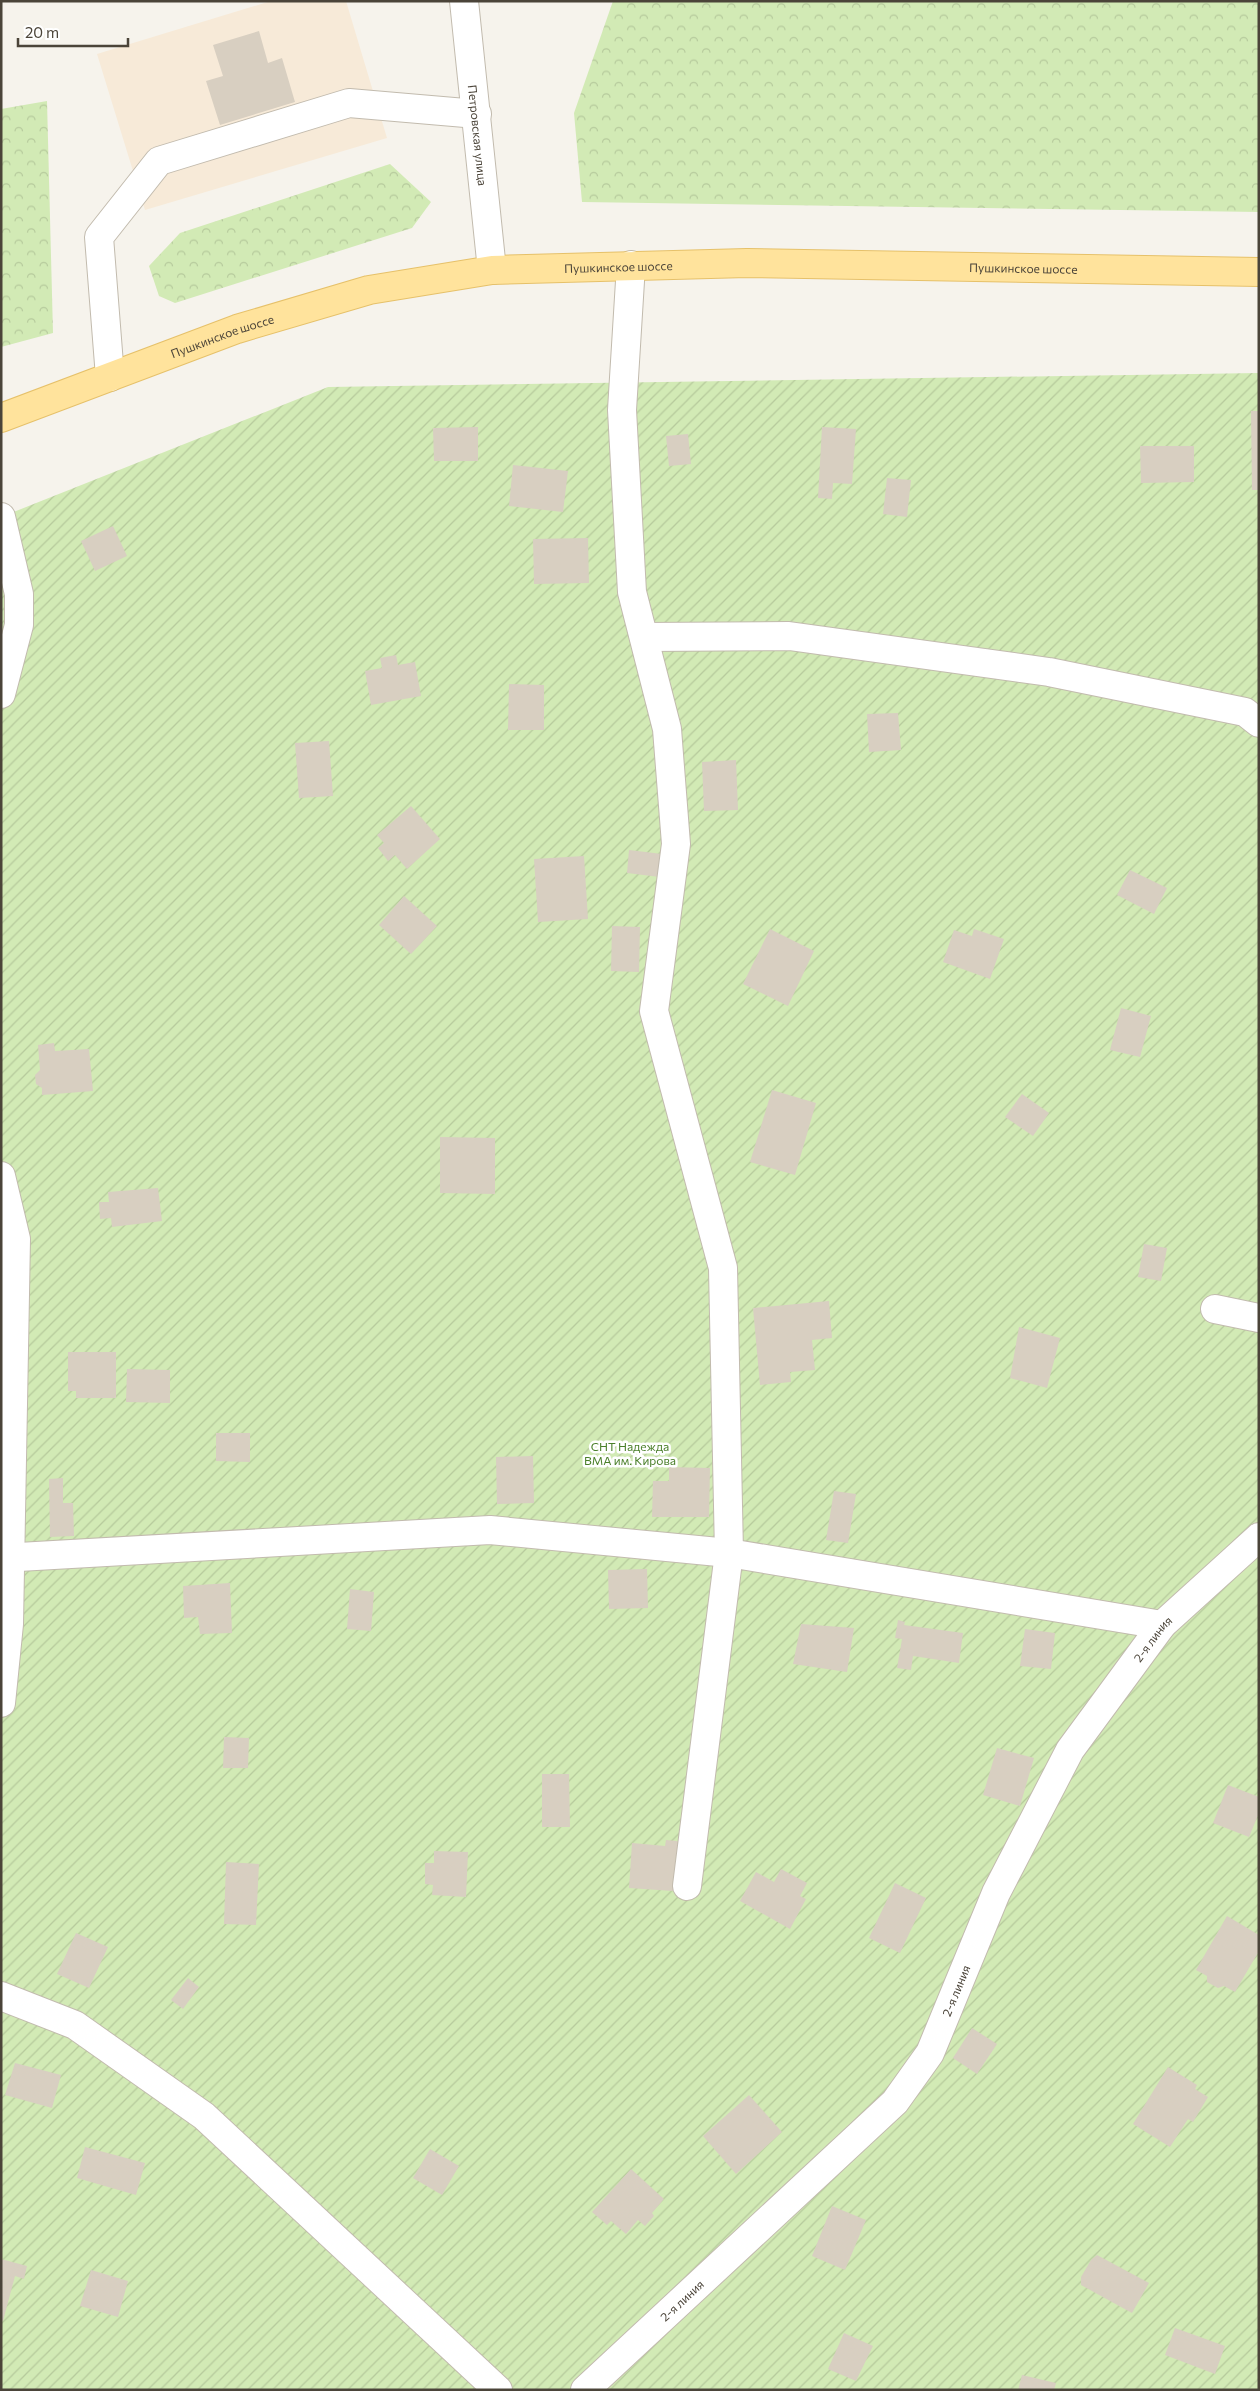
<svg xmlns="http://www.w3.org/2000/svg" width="1260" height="2391" viewBox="0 0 1260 2391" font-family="Commissioner,sans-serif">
	<defs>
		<pattern id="forest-crowns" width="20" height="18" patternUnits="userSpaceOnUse" patternTransform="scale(1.25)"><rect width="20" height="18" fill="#d2eab5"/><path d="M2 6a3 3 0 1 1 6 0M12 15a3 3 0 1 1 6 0" fill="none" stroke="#b6ca9c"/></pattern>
		<pattern id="garden-furrows" width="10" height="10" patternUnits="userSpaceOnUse" patternTransform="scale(1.25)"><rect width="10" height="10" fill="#d2eab5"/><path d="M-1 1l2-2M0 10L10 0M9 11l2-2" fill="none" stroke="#b6ca9c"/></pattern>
	</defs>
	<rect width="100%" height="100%" fill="#f6f3ec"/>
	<!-- commercial -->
	<path fill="#f7ead8" d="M271 1H346L387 138 145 210 97 54Z"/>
	<!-- forest -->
	<g fill="url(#forest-crowns)">
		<path d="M613 1H1259V212L582 202 574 113Z"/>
		<path d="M47 101 53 333 1 347V109Z"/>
		<path d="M390 164 431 202 412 228 175 303 159 296 149 266 180 233Z"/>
	</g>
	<!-- garden -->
	<path fill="url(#garden-furrows)" d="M1259 373V2390H1V517L328 387Z"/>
	<!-- building -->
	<g fill="#d8cfc1">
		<path d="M259 31 268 63 282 58 295 102 220 125 206 81 223 76 213 45Z"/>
		<path d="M1251 411H1259V490H1252Z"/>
		<path d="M478 427V461H434L433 428Z"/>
		<path d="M822 427 856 429 852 484 833 483 832 499 818 498Z"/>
		<path d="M688 434 691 464 669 466 666 436Z"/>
		<path d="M1140 446H1194V482L1141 483Z"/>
		<path d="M513 465 568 471 563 512 509 506Z"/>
		<path d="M887 478 911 480 907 517 883 514Z"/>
		<path d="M113 526 127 556 95 571 81 541Z"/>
		<path d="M588 538 589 583 534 584 533 539Z"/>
		<path d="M396 655 398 665 415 662 421 696 371 705 365 671 382 668 380 658Z"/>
		<path d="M509 684 544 685V730H508Z"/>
		<path d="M898 713 901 750 869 752 867 714Z"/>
		<path d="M329 741 333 796 299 798 295 743Z"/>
		<path d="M736 760 738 810 704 811 702 762Z"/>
		<path d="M411 806 440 839 407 869 395 855 388 861 378 848 384 843 377 835Z"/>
		<path d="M629 850 662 854 660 877 627 873Z"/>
		<path d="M584 856 588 919 538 922 534 859Z"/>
		<path d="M1130 870 1167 888 1154 914 1117 895Z"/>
		<path d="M404 896 437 926 411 954 379 925Z"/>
		<path d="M612 926 640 927 639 972 611 971Z"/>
		<path d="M770 929 814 951 788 1006 743 984Z"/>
		<path d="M974 929 1004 939 990 979 943 962 954 930 972 936Z"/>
		<path d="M1121 1008 1151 1016 1140 1057 1110 1050Z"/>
		<path d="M54 1043 55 1051 89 1049 93 1091 42 1095V1088L36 1084 35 1075 40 1070 38 1045Z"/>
		<path d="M772 1090 816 1103 795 1175 750 1162Z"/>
		<path d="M1022 1094 1049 1113 1033 1136 1005 1117Z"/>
		<path d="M440 1137 495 1138V1194L440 1193Z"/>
		<path d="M158 1188 162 1221 112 1227 111 1218 100 1219 99 1202H109L108 1192Z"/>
		<path d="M1144 1244 1167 1248 1161 1281 1138 1277Z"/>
		<path d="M829 1301 832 1338 812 1340 815 1370 790 1372 791 1382 760 1385 753 1308Z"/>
		<path d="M1019 1327 1060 1338 1047 1388 1010 1378Z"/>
		<path d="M68 1352H116V1398H76V1391H68Z"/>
		<path d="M127 1369 170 1370V1403L126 1402Z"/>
		<path d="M216 1433H250V1462L216 1461Z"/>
		<path d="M533 1456 534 1503 497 1504 496 1457Z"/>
		<path d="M669 1467 710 1468 709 1517H652L653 1481H669Z"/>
		<path d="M63 1478V1503H73L74 1536 50 1537 49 1479Z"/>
		<path d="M834 1491 856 1494 848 1543 826 1540Z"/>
		<path d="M647 1569 648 1608 609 1609 608 1570Z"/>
		<path d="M230 1583 232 1633 200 1634 198 1617 184 1618 183 1586Z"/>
		<path d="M350 1589 374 1592 371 1631 347 1629Z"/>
		<path d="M898 1620 905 1622 904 1625 963 1633 959 1663 913 1656 911 1670 897 1668 902 1639 895 1638Z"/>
		<path d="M801 1624 854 1628 847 1672 793 1664Z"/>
		<path d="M1025 1629 1055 1633 1051 1669 1020 1666Z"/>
		<path d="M224 1737 249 1738 248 1768H223Z"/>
		<path d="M997 1748 1034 1758 1020 1806 983 1795Z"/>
		<path d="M542 1774H569L570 1827H542Z"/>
		<path d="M1228 1785 1259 1797V1813L1249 1837 1213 1823Z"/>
		<path d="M666 1840 677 1841 682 1847 681 1858 676 1857 673 1891 629 1888 632 1843 665 1846Z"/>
		<path d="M434 1851 468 1852 466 1897 432 1895 433 1885 425 1884V1863H434Z"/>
		<path d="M226 1862 259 1864 256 1925 224 1924Z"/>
		<path d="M781 1869 807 1883 800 1896 806 1899 790 1929 740 1901 756 1872 774 1882Z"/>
		<path d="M895 1883 926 1898 900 1953 869 1938Z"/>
		<path d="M1227 1916 1259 1935V1951L1235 1992 1224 1986 1218 1988 1207 1982V1976L1196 1970Z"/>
		<path d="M76 1933 108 1947 89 1988 57 1974Z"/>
		<path d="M188 1978 199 1987 183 2009 171 2000Z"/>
		<path d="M972 2028 997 2044 977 2074 953 2058Z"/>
		<path d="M15 2063 61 2075 52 2108 5 2095Z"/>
		<path d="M1168 2067 1197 2085 1195 2089 1208 2097 1193 2122 1188 2119 1170 2147 1133 2124Z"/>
		<path d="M749 2095 782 2132 736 2174 703 2136Z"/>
		<path d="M85 2147 145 2163 136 2195 77 2178Z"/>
		<path d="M430 2149 459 2166 442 2195 413 2178Z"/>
		<path d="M631 2169 664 2199 652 2213 654 2216 645 2226 638 2220 626 2234 611 2221 607 2225 592 2212Z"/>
		<path d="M832 2206 866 2220 845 2270 812 2256Z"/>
		<path d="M1097 2255 1149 2283 1132 2313 1081 2285V2277L1091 2260Z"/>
		<path d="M1 2259 27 2266 24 2279 15 2276 3 2321 1 2320Z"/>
		<path d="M91 2270 128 2281 118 2317 80 2306Z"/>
		<path d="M1175 2328 1225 2346 1215 2374 1165 2355Z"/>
		<path d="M844 2333 873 2346 856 2381 828 2369Z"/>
		<path d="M1022 2375 1056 2383 1054 2390H1018Z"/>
	</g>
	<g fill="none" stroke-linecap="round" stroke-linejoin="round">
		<defs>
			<g id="minor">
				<path id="s1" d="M464 1 492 270"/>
				<path d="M631 265 622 410 632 592 667 729 676 844 654 1011 723 1268 729 1553 687 1886"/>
				<path d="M110 377 99 237 159 161 349 103 477 114"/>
				<path d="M1 517 19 594V625L1 694"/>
				<path d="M644 637 789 636 1049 672 1245 712 1259 723"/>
				<path d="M1 1176 16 1239 9 1624 1 1703"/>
				<path d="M1215 1309 1259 1318"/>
				<path d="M1 1558 490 1530 729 1553 1162 1625"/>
				<path d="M1 1996 75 2025 204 2116 498 2390"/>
				<path id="s2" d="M585 2390 895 2102 930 2053 996 1893 1070 1750 1162 1625 1259 1537"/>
			</g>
			<g id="major">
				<path id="s3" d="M1 418 237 329 369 290 492 270 747 263 1259 272"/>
			</g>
		</defs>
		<!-- minor casing -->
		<use href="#minor" stroke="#c2bbae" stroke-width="30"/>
		<!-- major casing -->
		<use href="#major" stroke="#e6c16a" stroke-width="30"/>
		<!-- minor -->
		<use href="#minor" stroke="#fff" stroke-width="28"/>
		<!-- major -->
		<use href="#major" stroke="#ffe39c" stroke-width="28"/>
	</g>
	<g text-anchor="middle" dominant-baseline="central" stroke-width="5" stroke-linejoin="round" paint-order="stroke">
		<!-- street labels -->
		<g font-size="12" fill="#4b4439" stroke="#fff">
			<text stroke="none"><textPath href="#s1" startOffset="135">Петровская улица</textPath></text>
			<text stroke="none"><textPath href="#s3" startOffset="641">Пушкинское шоссе</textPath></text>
			<text stroke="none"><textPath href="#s3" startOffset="1046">Пушкинское шоссе</textPath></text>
			<text stroke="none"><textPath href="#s3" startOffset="236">Пушкинское шоссе</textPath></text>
			<text stroke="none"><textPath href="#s2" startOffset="956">2-я линия</textPath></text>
			<text stroke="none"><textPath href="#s2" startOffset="551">2-я линия</textPath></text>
			<text stroke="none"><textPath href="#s2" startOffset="132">2-я линия</textPath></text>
		</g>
		<!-- park labels -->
		<g font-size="12" fill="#4a7f2a" stroke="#fff">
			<text x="630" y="1446">СНТ Надежда<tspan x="630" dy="14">ВМА им. Кирова</tspan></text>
		</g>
	</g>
	<!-- border -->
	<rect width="1260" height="2391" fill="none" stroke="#4b4439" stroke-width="5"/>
	<!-- scale -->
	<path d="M18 38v8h110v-8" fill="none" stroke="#4b4439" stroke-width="2.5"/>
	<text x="25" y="38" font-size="15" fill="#4b4439" stroke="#ffffff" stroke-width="4" paint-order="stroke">20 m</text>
</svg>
